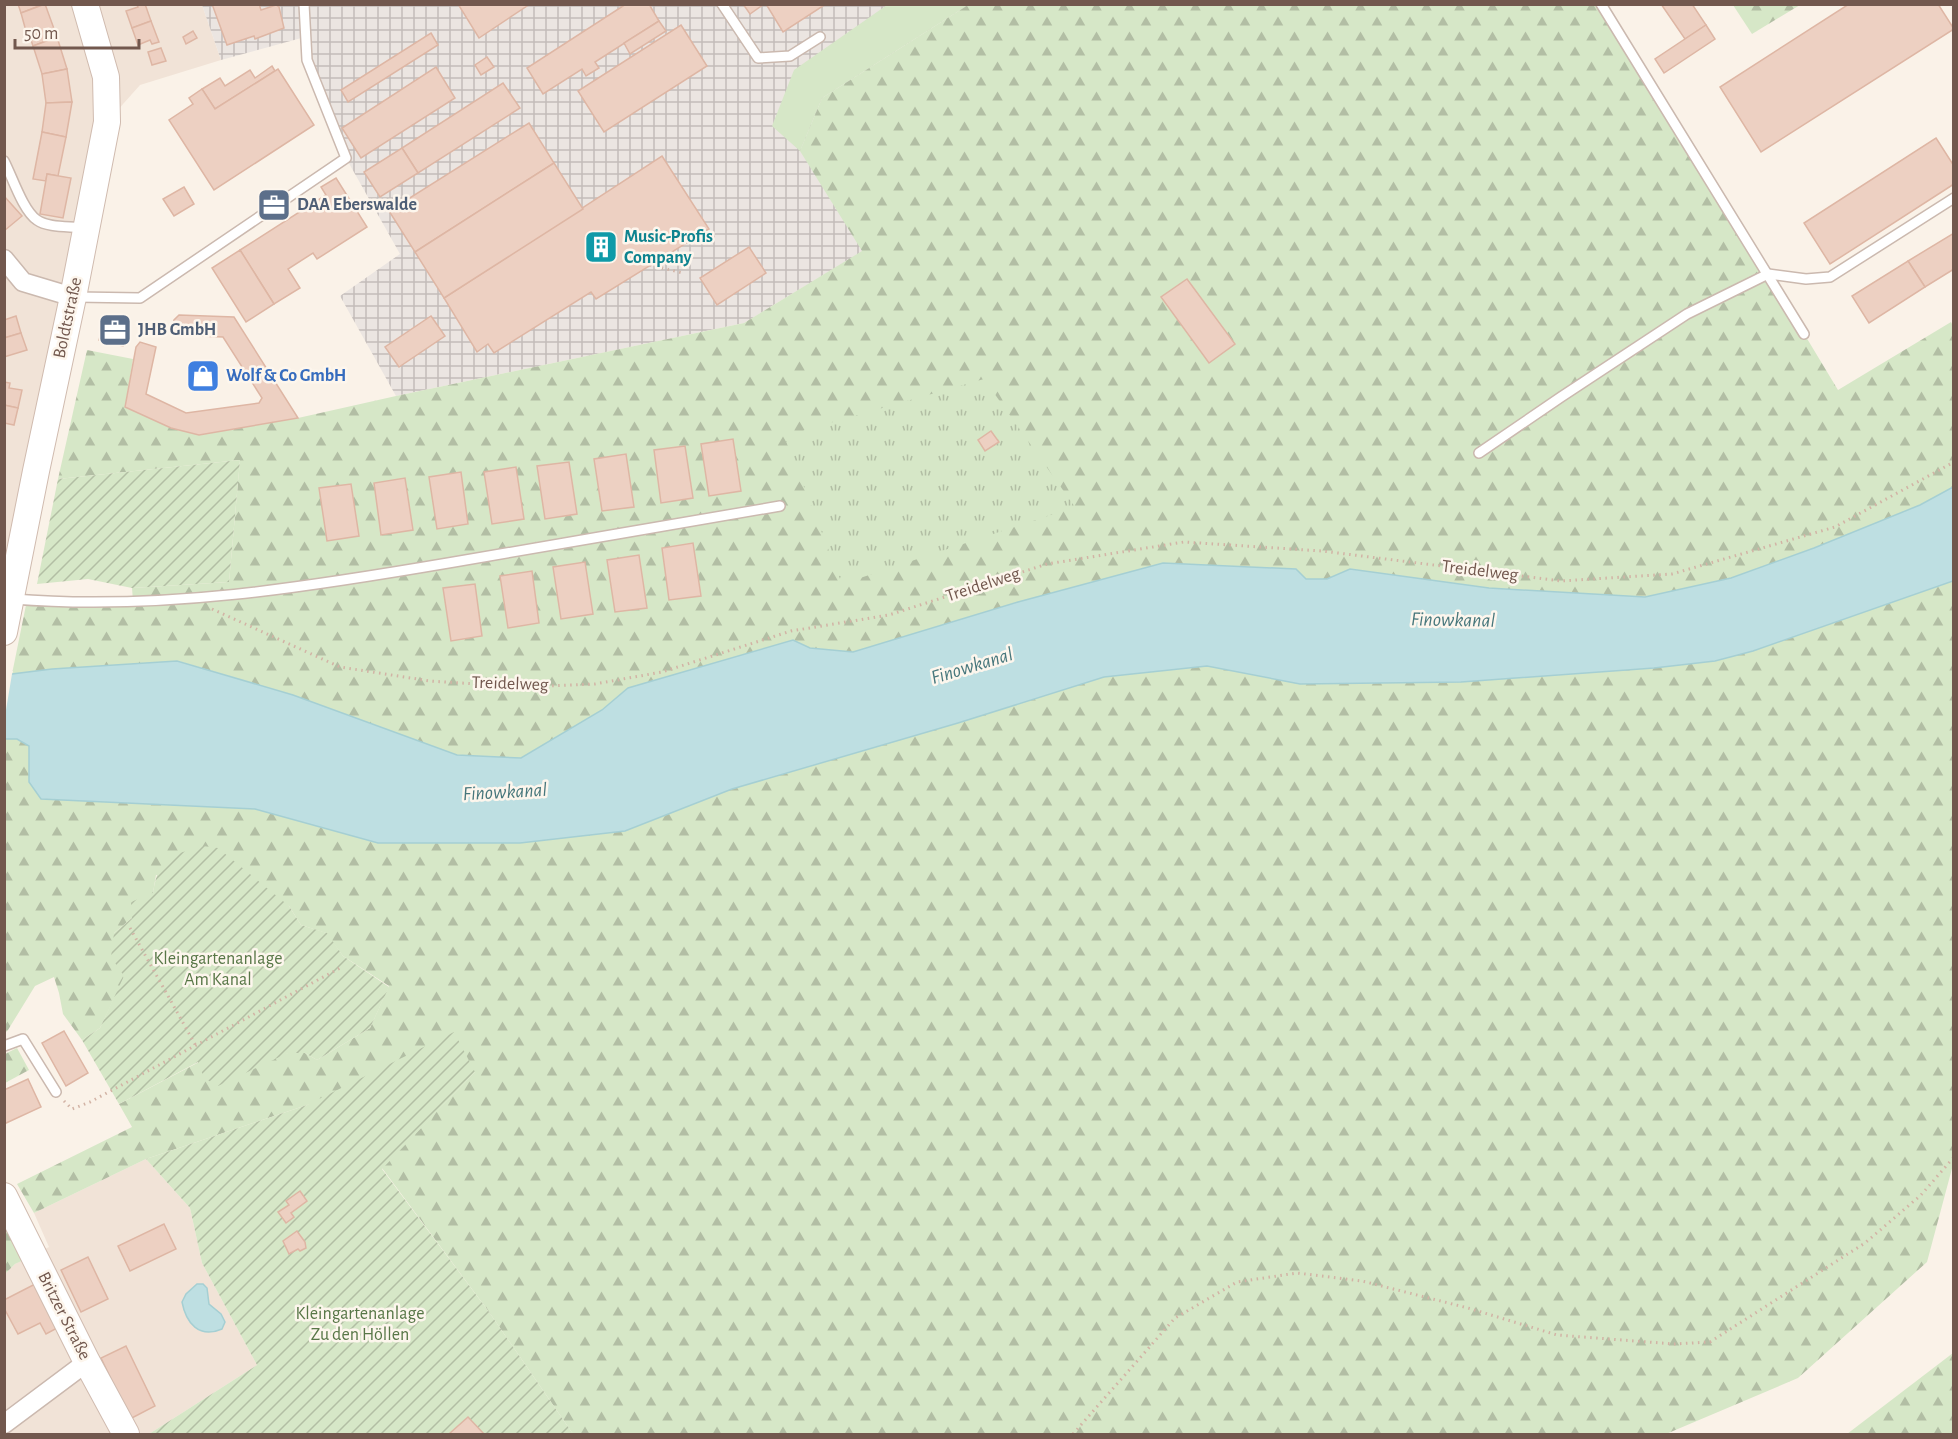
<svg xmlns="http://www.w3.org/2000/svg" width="1958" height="1439" viewBox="0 0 1958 1439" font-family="'Alegreya Sans',sans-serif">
	<defs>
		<pattern id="industrial-grid" width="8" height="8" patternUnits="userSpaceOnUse" patternTransform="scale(1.5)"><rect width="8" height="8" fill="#ebe5e1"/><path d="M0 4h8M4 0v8" fill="none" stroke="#c3bcb9"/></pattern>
		<pattern id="forest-firs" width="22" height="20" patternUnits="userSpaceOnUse" patternTransform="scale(1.5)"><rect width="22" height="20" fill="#d6e7c7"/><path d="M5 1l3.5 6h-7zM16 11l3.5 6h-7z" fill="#b2bea4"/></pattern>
		<pattern id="park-tufts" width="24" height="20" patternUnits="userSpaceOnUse" patternTransform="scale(1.5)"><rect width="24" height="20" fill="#d6e7c7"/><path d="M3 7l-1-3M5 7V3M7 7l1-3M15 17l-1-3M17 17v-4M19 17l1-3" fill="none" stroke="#b2bea4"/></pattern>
		<pattern id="garden-furrows" width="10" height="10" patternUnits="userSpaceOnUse" patternTransform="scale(1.5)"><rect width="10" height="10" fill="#d6e7c7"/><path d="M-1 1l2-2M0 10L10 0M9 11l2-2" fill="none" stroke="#b2bea4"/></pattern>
	</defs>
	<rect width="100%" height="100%" fill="#faf2e8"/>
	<!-- residential -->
	<g fill="#f1e3d7">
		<path d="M4 5H202L221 60 140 85 107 122 4 592Z"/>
		<path d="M146 1159 190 1208 202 1263 257 1365 149 1434H5V1274L15 1264 49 1247 34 1213Z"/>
	</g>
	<!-- industrial -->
	<path fill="url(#industrial-grid)" d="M202 5H968L822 98 801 151 863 251 744 323 396 396 340 296 400 254 346 158 307 60 305 37 221 60Z"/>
	<!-- grass -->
	<path fill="#d6e7c7" d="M887 5H968L822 98 800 151 772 126 794 70Z"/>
	<!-- forest -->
	<g fill="url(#forest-firs)">
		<path d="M968 5H1599L1768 274 1838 390 1951 322 1953 326V487L1920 505 1814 548 1731 578 1645 597 1489 588 1350 569 1327 579H1306L1296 569 1163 563 1018 602 853 652 810 648 793 640 628 688 602 710 521 758 457 755 293 695 178 661 52 669 12 674 27 600 133 601 132 588 229 582 240 460 58 479 87 350 133 359 125 407 171 428 199 435 298 418 396 396 744 323 862 251 800 151 822 98Z"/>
		<path d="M1733 5H1800L1752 34Z"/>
		<path d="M1953 581 1954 1161 1927 1262 1798 1378 1666 1434H573L489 1312 382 1168 475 1072 307 1105 146 1159 34 1213 17 1184 132 1127 119 1104 199 1062 288 1053H305L317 1060 370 1028 389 986 343 956 326 933 301 925 289 906 156 875 153 893 132 918 114 933 125 976 100 1028 82 1040 63 1014 59 993 54 977 35 986 8 1030 5 1033V739H17L29 746V782L41 799 255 809 378 843 625 831 732 789 958 723 1104 677 1207 666 1300 684 1461 682 1654 668 1715 661 1753 651Z"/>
		<path d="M17 1048 29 1070 5 1083V1054Z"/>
		<path d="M5 1223 26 1259 15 1264 5 1274Z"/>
		<path d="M1953 1353V1434H1847Z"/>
	</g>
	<!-- park -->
	<path fill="url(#park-tufts)" d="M984 379 1075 507 842 584 784 436Z"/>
	<!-- garden -->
	<g fill="url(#garden-furrows)">
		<path d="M240 460 229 582 132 588 88 579 37 584 58 479Z"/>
		<path d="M203 846 218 848 289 906 301 925 327 933 343 956 389 987 370 1028 317 1060 305 1053H288L218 1086 204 1078 198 1062 119 1104 82 1040 100 1028 124 976 111 957 114 933 132 918 131 902 153 893C159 856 170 856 203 846Z"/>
		<path d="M454 1032 475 1072 382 1169 489 1312 573 1434H149L257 1365 202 1263 190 1208 146 1159 307 1105Z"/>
	</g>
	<!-- water -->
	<g fill="#bedfe2" stroke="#a5cfd3" stroke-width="1.5">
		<path d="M1953 487V581L1753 651 1715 661 1654 668 1461 682 1300 684 1207 666 1104 677 958 723 732 789 625 831 520 843H378L255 809 41 799 29 782V746L17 739H5L4 675 52 669 177 661 293 695 457 755 521 758 602 710 628 688 793 640 810 648 853 652 1018 602 1163 563 1296 569 1306 579H1327L1350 569 1489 588 1645 597 1731 578 1814 548 1920 505Z"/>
		<path d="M197 1284H203L207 1288 209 1304 221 1314 225 1322 222 1329C199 1339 186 1323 182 1302L186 1294Z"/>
	</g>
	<!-- pier -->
	<path fill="#faf2e8" d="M13 671 12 674 5 716 4 672Z"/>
	<!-- building -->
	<g fill="#edd0c2" stroke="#deb6a4" stroke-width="1.5">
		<path d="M18 4H44L21 13Z"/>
		<path d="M45 4 57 37 33 46 29 34 27 35 21 13Z"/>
		<path d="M137 4H145L151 21 132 28 126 11 138 7Z"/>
		<path d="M212 4H259L261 10 276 5 279 7 284 28 255 39 254 36 227 45Z"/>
		<path d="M458 4H530L479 38Z"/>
		<path d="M626 4H649L659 21 595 62 599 68 586 76 582 69 543 94 527 68Z"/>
		<path d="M743 4H764L750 14Z"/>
		<path d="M766 4H826L783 32Z"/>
		<path d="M1661 4H1692L1706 25 1685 39Z"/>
		<path d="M1849 4H1938L1954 29 1761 152 1720 87Z"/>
		<path d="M151 21 159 42 152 44 150 40 138 45 132 28Z"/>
		<path d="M659 21 666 31 630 54 624 43Z"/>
		<path d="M681 25 707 66 604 132 578 91Z"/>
		<path d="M1706 25 1715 39 1664 73 1655 59Z"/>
		<path d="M193 31 197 38 186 44 183 37Z"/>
		<path d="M431 33 438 45 348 102 341 90Z"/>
		<path d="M57 37 67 69 42 74 33 46Z"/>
		<path d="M161 48 166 61 152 65 148 52Z"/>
		<path d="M487 57 494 67 481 75 475 65Z"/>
		<path d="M272 66 275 71 215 109 202 89 220 78 225 86 250 70 255 78Z"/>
		<path d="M436 67 455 98 361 158 342 128Z"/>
		<path d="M67 69 72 102 46 103 42 74Z"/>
		<path d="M278 69 314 125 214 190 169 120 193 104 189 98 202 89 215 109Z"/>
		<path d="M503 83 520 108 418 173 402 148Z"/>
		<path d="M72 102 66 137 42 132 46 103Z"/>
		<path d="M529 123 554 163 415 252 389 211Z"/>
		<path d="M42 132 66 137 58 176 47 174 46 181 33 179Z"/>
		<path d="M1936 138 1954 166V184L1830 264 1804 223Z"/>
		<path d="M402 148 418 173 380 197 364 172Z"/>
		<path d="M662 156 709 229 596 299 591 292 494 353 488 344 477 352 444 298Z"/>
		<path d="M554 163 583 209 444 298 415 252Z"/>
		<path d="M47 174 71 178 63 218 40 214Z"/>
		<path d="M336 178 367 227 317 259 313 253 288 269 300 288 274 304 240 250 326 195 321 187Z"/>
		<path d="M184 187 194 204 174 216 163 199Z"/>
		<path d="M4 196 22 216 4 231Z"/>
		<path d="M1954 233V269L1925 287 1908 261Z"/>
		<path d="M749 247 766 273 717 305 700 278Z"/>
		<path d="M240 250 274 304 246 322 212 268Z"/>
		<path d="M1908 261 1925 287 1869 323 1852 296Z"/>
		<path d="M1187 279 1235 344 1209 363 1161 297Z"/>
		<path d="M106 315 130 321 123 346 99 340Z"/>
		<path d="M179 315 234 317 298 418 199 435 171 428 125 407 136 347 140 342 156 347 146 394 186 413 259 403 262 398 223 337 173 335 171 332 174 320Z"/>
		<path d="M16 316 21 333 4 338V320Z"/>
		<path d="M431 316 445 336 399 367 385 347Z"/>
		<path d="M21 333 27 350 4 357V338Z"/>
		<path d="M4 382 10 383 9 388 22 390 18 408 4 405Z"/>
		<path d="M4 405 18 408 14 425 4 423Z"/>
		<path d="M991 431 999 442 985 451 978 440Z"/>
		<path d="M733 439 741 491 709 496 701 444Z"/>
		<path d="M685 446 693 498 661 503 654 450Z"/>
		<path d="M626 454 634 507 602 511 594 459Z"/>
		<path d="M569 462 577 514 545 519 537 466Z"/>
		<path d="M516 467 524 519 492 524 484 472Z"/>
		<path d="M461 472 468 524 437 529 429 477Z"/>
		<path d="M405 478 413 530 381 535 374 483Z"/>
		<path d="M351 484 359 536 327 541 319 488Z"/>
		<path d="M693 543 701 596 669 600 662 548Z"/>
		<path d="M639 555 647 608 615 612 607 560Z"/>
		<path d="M585 562 593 614 561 619 553 567Z"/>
		<path d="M532 571 539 623 508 628 500 576Z"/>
		<path d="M475 584 482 636 451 641 443 588Z"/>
		<path d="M64 1031 88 1073 66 1086 42 1043Z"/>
		<path d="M28 1079 41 1107 4 1124V1090Z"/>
		<path d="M300 1191 307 1201 291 1213 294 1217 286 1223 278 1212 289 1205 286 1201Z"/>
		<path d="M164 1224 176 1249 130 1271 118 1246Z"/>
		<path d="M297 1231 305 1242 306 1248 300 1251 298 1249 289 1254 283 1241Z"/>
		<path d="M88 1257 108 1299 81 1312 61 1270Z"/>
		<path d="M39 1282 61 1326 46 1334 40 1323 18 1334 4 1308V1300Z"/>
		<path d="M126 1346 155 1406 130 1419 101 1358Z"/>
		<path d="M468 1417 484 1434H449Z"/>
	</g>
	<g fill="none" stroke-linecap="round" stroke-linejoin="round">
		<defs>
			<g id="lane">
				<path d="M722 4 758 58 790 56 820 37"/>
				<path d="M1601 4 1804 334"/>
				<path d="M4 161C12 176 23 211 37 220 48 228 70 226 84 228"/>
				<path d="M76 297 140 298 346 158 307 60 304 4"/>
				<path d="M1479 453 1561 397 1687 314 1768 274 1806 279 1830 277 1954 198"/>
				<path d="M13 599C161 611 308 587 454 562 563 543 671 525 780 506"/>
				<path d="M4 1046 23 1039 56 1092"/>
			</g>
			<g id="street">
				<path d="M4 259 23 282 73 297"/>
				<path d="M4 1424 87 1362"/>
			</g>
			<g id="secondary">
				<path d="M4 632 36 471 73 297 107 122 106 77 85 4"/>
				<path d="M4 1196 87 1362 126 1434"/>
			</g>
		</defs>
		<!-- lane casing -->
		<use href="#lane" stroke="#cbb9af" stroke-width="12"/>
		<!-- street casing -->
		<use href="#street" stroke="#cbb9af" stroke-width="21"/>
		<!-- secondary casing -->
		<use href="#secondary" stroke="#d0bbaf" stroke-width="28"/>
		<!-- path -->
		<g stroke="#d2b3a5" stroke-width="3" stroke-dasharray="1.5 4.5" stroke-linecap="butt">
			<path d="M650 265 683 273"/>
			<path d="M212 609 340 667 430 681 523 687 595 684 662 672 791 631 889 615 1047 564 1184 542 1322 551 1561 581 1672 574 1835 527 1954 462"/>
			<path d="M130 928 196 1046"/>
			<path d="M64 1101 72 1109 90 1102 342 967"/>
			<path d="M1073 1434 1175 1318 1237 1282 1297 1273 1362 1281 1468 1308 1557 1335 1674 1344 1710 1342 1865 1243 1921 1195 1954 1157"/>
		</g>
		<!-- lane -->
		<use href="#lane" stroke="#fff" stroke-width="9"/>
		<!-- street -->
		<use href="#street" stroke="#fff" stroke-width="18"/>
		<!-- secondary -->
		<use href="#secondary" stroke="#fff" stroke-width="26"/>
	</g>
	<!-- icons -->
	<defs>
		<symbol id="office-square" viewBox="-11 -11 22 22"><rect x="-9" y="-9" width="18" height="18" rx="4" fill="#5c6f8a" stroke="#fdf6ed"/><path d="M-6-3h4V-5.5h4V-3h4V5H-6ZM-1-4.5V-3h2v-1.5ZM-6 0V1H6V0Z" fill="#fff"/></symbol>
		<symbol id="building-square" viewBox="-11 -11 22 22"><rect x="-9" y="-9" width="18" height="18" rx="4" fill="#0f9aa8" stroke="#fdf6ed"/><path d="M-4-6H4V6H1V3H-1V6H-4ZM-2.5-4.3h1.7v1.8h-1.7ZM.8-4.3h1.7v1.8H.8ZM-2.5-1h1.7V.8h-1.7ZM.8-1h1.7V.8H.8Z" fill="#fff"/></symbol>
		<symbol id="shop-square" viewBox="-11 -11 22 22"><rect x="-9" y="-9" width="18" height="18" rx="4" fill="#3f7fe0" stroke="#fdf6ed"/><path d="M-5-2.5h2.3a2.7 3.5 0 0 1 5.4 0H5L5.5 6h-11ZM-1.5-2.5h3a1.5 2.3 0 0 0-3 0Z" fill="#fff"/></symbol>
	</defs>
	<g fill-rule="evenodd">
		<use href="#office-square" x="255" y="186" width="38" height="38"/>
		<use href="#building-square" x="582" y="228" width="38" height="38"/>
		<use href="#office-square" x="96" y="311" width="38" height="38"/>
		<use href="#shop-square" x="184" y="357" width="38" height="38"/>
	</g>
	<g text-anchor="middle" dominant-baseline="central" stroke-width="5" stroke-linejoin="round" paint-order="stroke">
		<!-- service labels -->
		<g font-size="18" font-weight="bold" fill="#4e5e75" stroke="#fdf6ed" text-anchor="start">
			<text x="297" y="205">DAA Eberswalde</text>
			<text x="138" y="330">JHB GmbH</text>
		</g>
		<!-- culture labels -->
		<g font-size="18" font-weight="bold" fill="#0d838f" stroke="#fdf6ed" text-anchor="start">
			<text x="624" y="237">Music-Profis<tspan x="624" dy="21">Company</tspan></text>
		</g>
		<!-- street labels -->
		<g font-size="18" fill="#72584e" stroke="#fdf6ed">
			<text transform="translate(68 318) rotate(-78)">Boldtstraße</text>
			<text transform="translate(1480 571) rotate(7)">Treidelweg</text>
			<text transform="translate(983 585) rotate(-18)">Treidelweg</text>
			<text transform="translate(510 684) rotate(2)">Treidelweg</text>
			<text transform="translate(64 1316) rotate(63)">Britzer Straße</text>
		</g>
		<!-- shop labels -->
		<g font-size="18" font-weight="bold" fill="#366cbe" stroke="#fdf6ed" text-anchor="start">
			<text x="226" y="376">Wolf &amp; Co GmbH</text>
		</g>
		<!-- park labels -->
		<g font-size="18" fill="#587747" stroke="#fdf6ed">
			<text x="218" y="959">Kleingartenanlage<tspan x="218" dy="21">Am Kanal</tspan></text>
			<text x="360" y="1314">Kleingartenanlage<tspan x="360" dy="21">Zu den Höllen</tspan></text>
		</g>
		<!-- water labels -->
		<g font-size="20" font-style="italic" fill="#47777c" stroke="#fdf6ed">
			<text transform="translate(1453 620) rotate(1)">Finowkanal</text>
			<text transform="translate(972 666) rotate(-17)">Finowkanal</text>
			<text transform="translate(505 792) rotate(-3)">Finowkanal</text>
		</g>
	</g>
	<!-- border -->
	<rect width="1958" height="1439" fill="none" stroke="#72584e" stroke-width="12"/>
	<!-- scale -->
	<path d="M15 39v9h124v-9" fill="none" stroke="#72584e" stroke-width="3"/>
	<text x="24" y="39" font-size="18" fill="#72584e" stroke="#fdf6ed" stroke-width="4.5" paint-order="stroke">50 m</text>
</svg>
